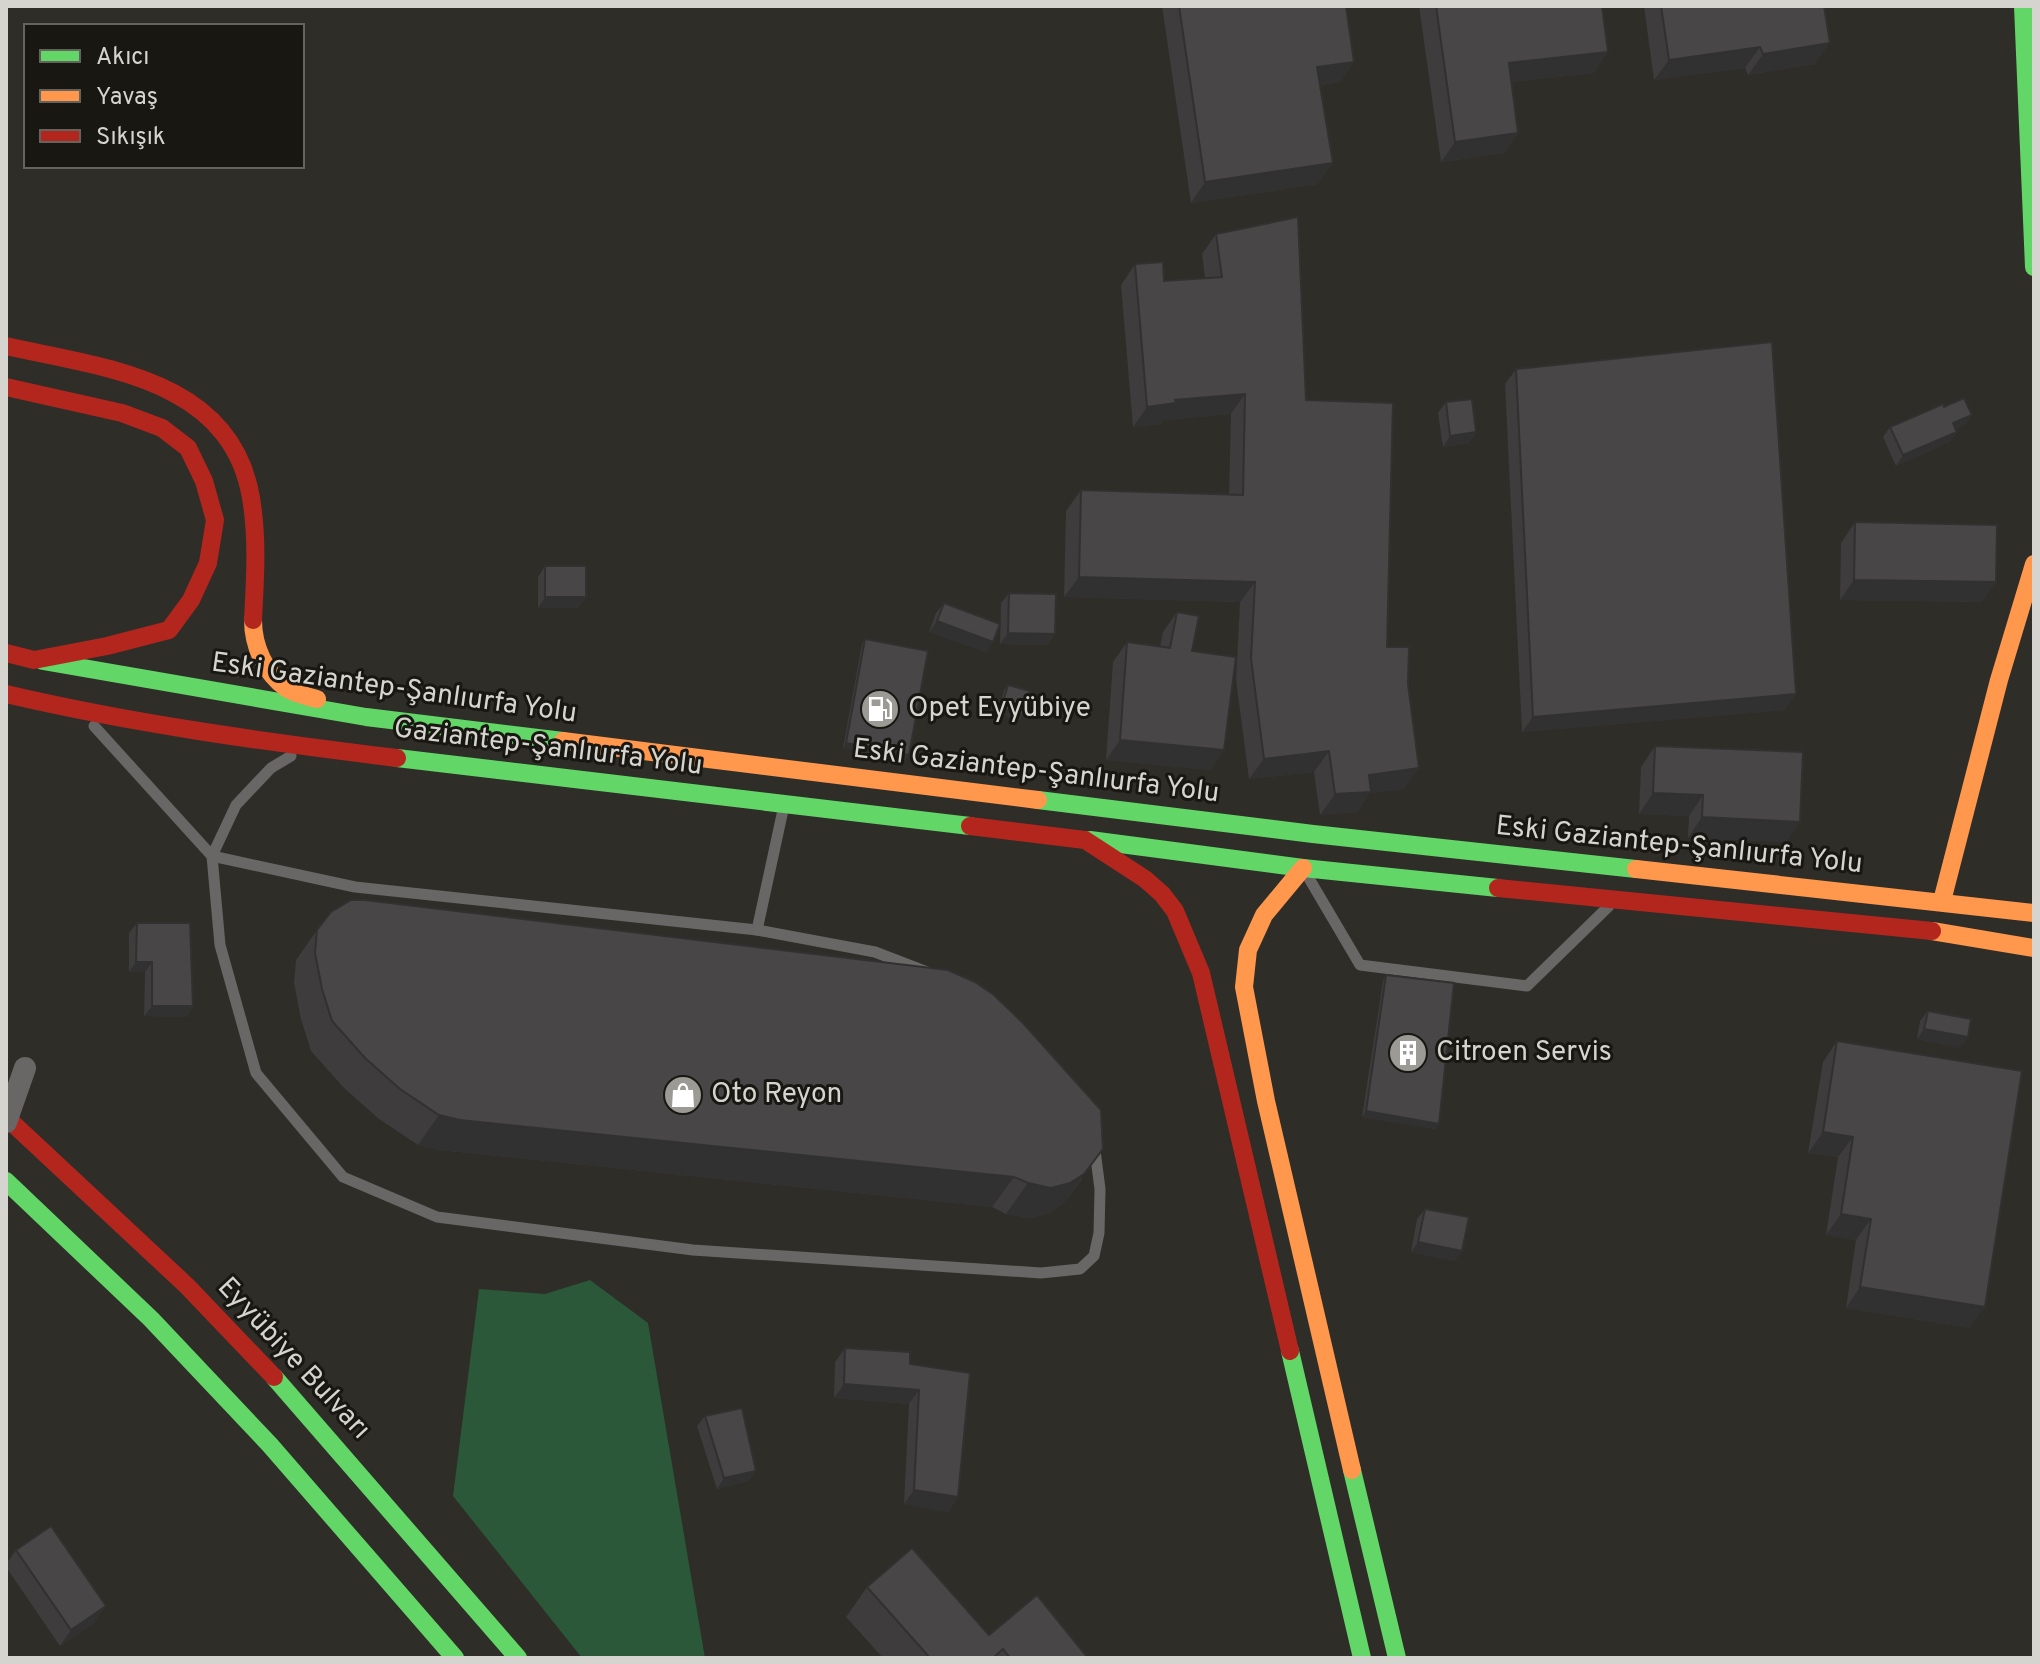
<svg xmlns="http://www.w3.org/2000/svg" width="2040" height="1664" viewBox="0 0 2040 1664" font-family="Overpass,sans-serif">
	<rect width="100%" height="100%" fill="#2e2d28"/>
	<!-- green -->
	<path fill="#2a5838" d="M590 1280 648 1323 705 1658H582L453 1496 479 1289 545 1294Z"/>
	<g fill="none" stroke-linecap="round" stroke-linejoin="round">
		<!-- lane -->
		<g stroke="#696766" stroke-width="11">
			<path d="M94 726 212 856 236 805 271 768 291 756"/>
			<path d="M212 856 355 887 757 930 875 952 966 987 1019 1028 1054 1065 1093 1135 1100 1189 1099 1233 1094 1256 1080 1269 1041 1273 693 1250 437 1217 343 1177 256 1073 220 945Z"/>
			<path d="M1307 875 1360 965 1527 986 1609 906"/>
			<path d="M757 930 783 810"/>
		</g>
		<!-- fast -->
		<g stroke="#63d668" stroke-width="18">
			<path d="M2023 6 2034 267"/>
			<path d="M43 661 366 717 563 741"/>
			<path d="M397 758 970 826"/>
			<path d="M1038 800 1313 834 1636 869"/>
			<path d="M1090 840 1303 868 1498 888"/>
			<path d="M6 1181 151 1319 270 1445 455 1658"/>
			<path d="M1290 1351 1362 1658"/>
			<path d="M274 1377 518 1658"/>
			<path d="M1352 1470 1397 1658"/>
		</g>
		<!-- slow -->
		<g stroke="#ff974d" stroke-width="18">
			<path d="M253 620C253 646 265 673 286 688 295 694 307 696 317 699"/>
			<path d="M563 741 1038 800"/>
			<path d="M1303 868 1264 915 1248 950 1244 987 1266 1101 1352 1470"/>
			<path d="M1636 869 2034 913"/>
			<path d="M1942 901 1999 680 2034 564"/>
			<path d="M1932 931 2034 948"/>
		</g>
		<!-- jam -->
		<g stroke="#b3261e" stroke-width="18">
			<path d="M6 346C103 368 231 378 251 498 258 539 255 580 253 620"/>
			<path d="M6 387 122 413 162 428 188 448 204 481 215 520 208 563 191 600 169 630 107 646 34 660 6 653"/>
			<path d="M6 694C134 724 266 742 397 758"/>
			<path d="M970 826 1085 840 1145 879 1162 894 1175 911 1201 973 1290 1351"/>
			<path d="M1498 888 1932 931"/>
			<path d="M6 1117 187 1286 274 1377"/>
		</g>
		<!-- street-bridge -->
		<path stroke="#696766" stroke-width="22" d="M6 1122 25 1068"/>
	</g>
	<!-- wall -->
	<g fill="#3e3c3c">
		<path d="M1162 6H1346L1354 62 1340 82 1320 85 1318 184 1191 203Z"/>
		<path d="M1419 6H1602L1594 73 1512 82 1518 133 1504 153 1441 162Z"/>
		<path d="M1644 6H1824L1815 64 1748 75 1745 68 1654 80Z"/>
		<path d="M1216 234 1306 400 1387 647 1404 789 1370 793 1357 812 1320 815 1314 772 1249 779 1236 680 1240 602 1064 597 1066 511 1081 490 1229 494 1231 414 1164 420 1161 424 1133 427 1121 285 1135 264 1164 281 1205 278 1202 254Z"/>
		<path d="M1516 369 1785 710 1522 732 1505 384Z"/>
		<path d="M1446 402 1476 432 1469 443 1443 447 1438 413Z"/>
		<path d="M1944 407 1972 415 1964 425 1956 429 1957 432 1949 442 1896 466 1883 437 1890 427Z"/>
		<path d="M1855 522 1982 602 1840 600 1841 543Z"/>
		<path d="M545 566 586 597 578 608H538V577Z"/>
		<path d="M1009 593 1055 634 1047 645 1000 644 1001 603Z"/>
		<path d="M944 603 993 642 986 652 929 632 936 613Z"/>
		<path d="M1177 612 1224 750 1210 770 1106 760 1113 662 1127 642 1160 647 1163 632Z"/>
		<path d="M865 639 906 760 843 748 862 644Z"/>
		<path d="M1008 685 1023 715 1020 720 997 713 1004 690Z"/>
		<path d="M1655 746 1800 822 1786 842 1688 838 1689 816 1639 814 1641 767Z"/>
		<path d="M137 923 193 1006 186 1017 144 1016 145 972H129V933Z"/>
		<path d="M317 930 1082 1179 1063 1204 1049 1213 1030 1218 1006 1214 992 1207 439 1150 418 1145 379 1119 344 1088 311 1051 301 1019 294 983 296 960Z"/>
		<path d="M1386 975 1439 1124 1436 1129 1362 1117 1383 981Z"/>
		<path d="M1928 1011 1960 1048 1917 1039 1920 1021Z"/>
		<path d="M1837 1041 1970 1328 1846 1308 1856 1240 1826 1235 1838 1157 1808 1153 1823 1062Z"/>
		<path d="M1425 1209 1455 1261 1411 1252 1417 1219Z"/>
		<path d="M845 1348 910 1364 958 1497 948 1512 904 1504 909 1404 834 1398 835 1362Z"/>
		<path d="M705 1416 756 1471 748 1481 717 1489 697 1426Z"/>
		<path d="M16 1550 95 1622 60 1646 6 1567V1564Z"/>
		<path d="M867 1587 989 1635 1088 1658H883L846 1617Z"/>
	</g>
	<!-- shaded-wall -->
	<g fill="#323131">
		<path d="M1830 43 1815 64 1748 75 1763 54Z"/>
		<path d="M1760 47 1745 68 1654 80 1669 60Z"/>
		<path d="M1608 52 1594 73 1495 84 1509 63Z"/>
		<path d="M1354 62 1340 82 1302 88 1317 67Z"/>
		<path d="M1518 133 1504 153 1441 162 1455 142Z"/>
		<path d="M1333 163 1318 184 1191 203 1205 182Z"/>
		<path d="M1245 394 1231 414 1164 420 1161 424 1133 427 1147 407 1175 400Z"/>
		<path d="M1972 415 1964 425 1946 434 1953 423Z"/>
		<path d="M1476 432 1469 443 1443 447 1450 436Z"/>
		<path d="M1957 432 1949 442 1896 466 1903 455Z"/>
		<path d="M1079 577 1255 582 1240 602 1064 597Z"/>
		<path d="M1854 580 1996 582 1982 602 1840 600Z"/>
		<path d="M545 597H586L578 608H538Z"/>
		<path d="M937 621 993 642 986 652 929 632Z"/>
		<path d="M1008 633 1055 634 1047 645 1000 644Z"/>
		<path d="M1796 694 1785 710 1522 732 1533 717Z"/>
		<path d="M1001 708 1023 715 1020 720 997 713Z"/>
		<path d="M1120 740 1224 750 1210 770 1106 760Z"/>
		<path d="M846 743 909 755 906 760 843 748Z"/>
		<path d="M1329 751 1314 772 1249 779 1264 759Z"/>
		<path d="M1419 768 1404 789 1370 793 1357 812 1320 815 1335 794 1369 775Z"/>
		<path d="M1653 793 1703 795 1689 816 1639 814Z"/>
		<path d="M1702 817 1800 822 1786 842 1688 838Z"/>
		<path d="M136 962H152L145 972H129Z"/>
		<path d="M152 1006H193L186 1017 144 1016Z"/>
		<path d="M1924 1029 1968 1037 1960 1048 1917 1039Z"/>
		<path d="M1366 1111 1439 1124 1436 1129 1362 1117Z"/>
		<path d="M439 1115 1014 1177 992 1207 439 1150 418 1145Z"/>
		<path d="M1823 1132 1853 1137 1838 1157 1808 1153Z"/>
		<path d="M1103 1149 1063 1204 1049 1213 1030 1218 1006 1214 1028 1183Z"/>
		<path d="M1841 1214 1871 1219 1856 1240 1826 1235Z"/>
		<path d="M1418 1242 1462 1251 1455 1261 1411 1252Z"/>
		<path d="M1860 1287 1985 1307 1970 1328 1846 1308Z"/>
		<path d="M844 1384 919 1390 909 1404 834 1398Z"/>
		<path d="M756 1471 748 1481 717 1489 724 1478Z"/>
		<path d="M914 1490 958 1497 948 1512 904 1504Z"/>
		<path d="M106 1606 95 1622 60 1646 71 1630Z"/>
	</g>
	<!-- building -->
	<g fill="#484646" stroke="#323131" stroke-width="2">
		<path d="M1179 6H1346L1354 62 1317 67 1333 163 1205 182Z"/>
		<path d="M1436 6H1602L1608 52 1509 63 1518 133 1455 142Z"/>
		<path d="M1661 6H1824L1830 43 1763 54 1760 47 1669 60Z"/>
		<path d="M1298 217 1306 400 1393 403 1387 647H1409L1408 684 1419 768 1369 775 1371 792 1335 794 1329 751 1264 759 1251 659 1255 582 1079 577 1081 490 1243 495 1245 394 1175 400 1176 403 1147 407 1135 264 1163 262 1164 281 1222 277 1216 234Z"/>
		<path d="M1772 342 1796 694 1533 717 1516 369Z"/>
		<path d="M1964 398 1972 415 1953 423 1957 432 1903 455 1890 427 1943 404 1944 407Z"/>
		<path d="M1472 399 1476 432 1450 436 1446 402Z"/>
		<path d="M1855 522 1997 525 1996 582 1854 580Z"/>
		<rect x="545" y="566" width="41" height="31"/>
		<path d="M1009 593 1056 594 1055 634 1008 633Z"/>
		<path d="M944 603 1000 624 993 642 937 621Z"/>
		<path d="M1177 612 1199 616 1192 651 1236 657 1224 750 1120 740 1127 642 1170 648Z"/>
		<path d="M865 639 928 651 909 755 846 743Z"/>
		<path d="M1008 685 1030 691 1023 715 1001 708Z"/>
		<path d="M1655 746 1803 752 1800 822 1702 817 1703 795 1653 793Z"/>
		<path d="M351 900H365L948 970 975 982 994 995 1023 1023 1101 1110 1103 1149 1084 1174 1070 1183 1051 1188 1028 1183 1014 1177 460 1120 439 1115 400 1089 365 1058 332 1021 322 989 315 953 317 930 331 912Z"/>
		<path d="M137 923H190L193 1006H152V962H136Z"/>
		<path d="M1386 975 1454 983 1439 1124 1366 1111Z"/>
		<path d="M1928 1011 1971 1019 1968 1037 1924 1029Z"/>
		<path d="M1837 1041 2022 1071 1985 1307 1860 1287 1871 1219 1841 1214 1853 1137 1823 1132Z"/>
		<path d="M1425 1209 1469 1217 1462 1251 1418 1242Z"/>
		<path d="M845 1348 910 1352V1364L970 1373 958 1497 914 1490 919 1390 844 1384Z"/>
		<path d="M742 1408 756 1471 724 1478 705 1416Z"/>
		<path d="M51 1526 106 1606 71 1630 16 1550Z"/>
		<path d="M912 1548 989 1635 1037 1595 1088 1658H1010L1003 1649 993 1658H930L867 1587Z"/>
	</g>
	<!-- icons -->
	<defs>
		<symbol id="fuel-disc" viewBox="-11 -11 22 22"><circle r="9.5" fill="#9b9a94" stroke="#181712"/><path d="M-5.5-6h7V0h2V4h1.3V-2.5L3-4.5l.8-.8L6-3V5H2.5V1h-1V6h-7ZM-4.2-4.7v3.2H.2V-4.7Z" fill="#fff"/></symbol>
		<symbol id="building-disc" viewBox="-11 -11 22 22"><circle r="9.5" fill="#9b9a94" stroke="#181712"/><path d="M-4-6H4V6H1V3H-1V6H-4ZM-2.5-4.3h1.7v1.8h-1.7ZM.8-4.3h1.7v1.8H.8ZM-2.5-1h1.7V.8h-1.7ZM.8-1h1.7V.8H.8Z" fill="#fff"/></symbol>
		<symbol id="shop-disc" viewBox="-11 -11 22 22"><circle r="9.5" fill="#9b9a94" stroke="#181712"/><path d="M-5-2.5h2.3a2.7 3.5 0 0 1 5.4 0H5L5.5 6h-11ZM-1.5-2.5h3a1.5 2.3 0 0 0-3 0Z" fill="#fff"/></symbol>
	</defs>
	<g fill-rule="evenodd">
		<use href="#fuel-disc" x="858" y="687" width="44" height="44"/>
		<use href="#building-disc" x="1386" y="1031" width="44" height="44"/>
		<use href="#shop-disc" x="661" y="1073" width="44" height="44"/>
	</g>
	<g text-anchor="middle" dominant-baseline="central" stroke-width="6" stroke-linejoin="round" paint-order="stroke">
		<!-- street labels -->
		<g font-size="28" fill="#d6d4ce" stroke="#181712">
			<text transform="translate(394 689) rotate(8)">Eski Gaziantep-Şanlıurfa Yolu</text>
			<text transform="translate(548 748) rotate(7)">Gaziantep-Şanlıurfa Yolu</text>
			<text transform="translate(1036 772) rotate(7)">Eski Gaziantep-Şanlıurfa Yolu</text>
			<text transform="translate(1679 846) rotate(6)">Eski Gaziantep-Şanlıurfa Yolu</text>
			<text transform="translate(293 1359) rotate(47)">Eyyübiye Bulvarı</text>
		</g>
		<!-- poi labels -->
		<g font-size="28" fill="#d6d4ce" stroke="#181712" text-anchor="start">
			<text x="908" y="709">Opet Eyyübiye</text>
			<text x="1436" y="1053">Citroen Servis</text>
			<text x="711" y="1095">Oto Reyon</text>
		</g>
	</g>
	<!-- border -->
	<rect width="2040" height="1664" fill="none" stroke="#d6d4ce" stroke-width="16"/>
	<!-- legend -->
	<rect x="24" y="24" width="280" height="144" fill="#181712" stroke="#64635d" stroke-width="2"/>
	<rect x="40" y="50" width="40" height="12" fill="#63d668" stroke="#64635d" stroke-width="2"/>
	<text x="96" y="64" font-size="24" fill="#d6d4ce">Akıcı</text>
	<rect x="40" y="90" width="40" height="12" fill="#ff974d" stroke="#64635d" stroke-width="2"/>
	<text x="96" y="104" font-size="24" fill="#d6d4ce">Yavaş</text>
	<rect x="40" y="130" width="40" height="12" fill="#b3261e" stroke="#64635d" stroke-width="2"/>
	<text x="96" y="144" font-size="24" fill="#d6d4ce">Sıkışık</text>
</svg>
